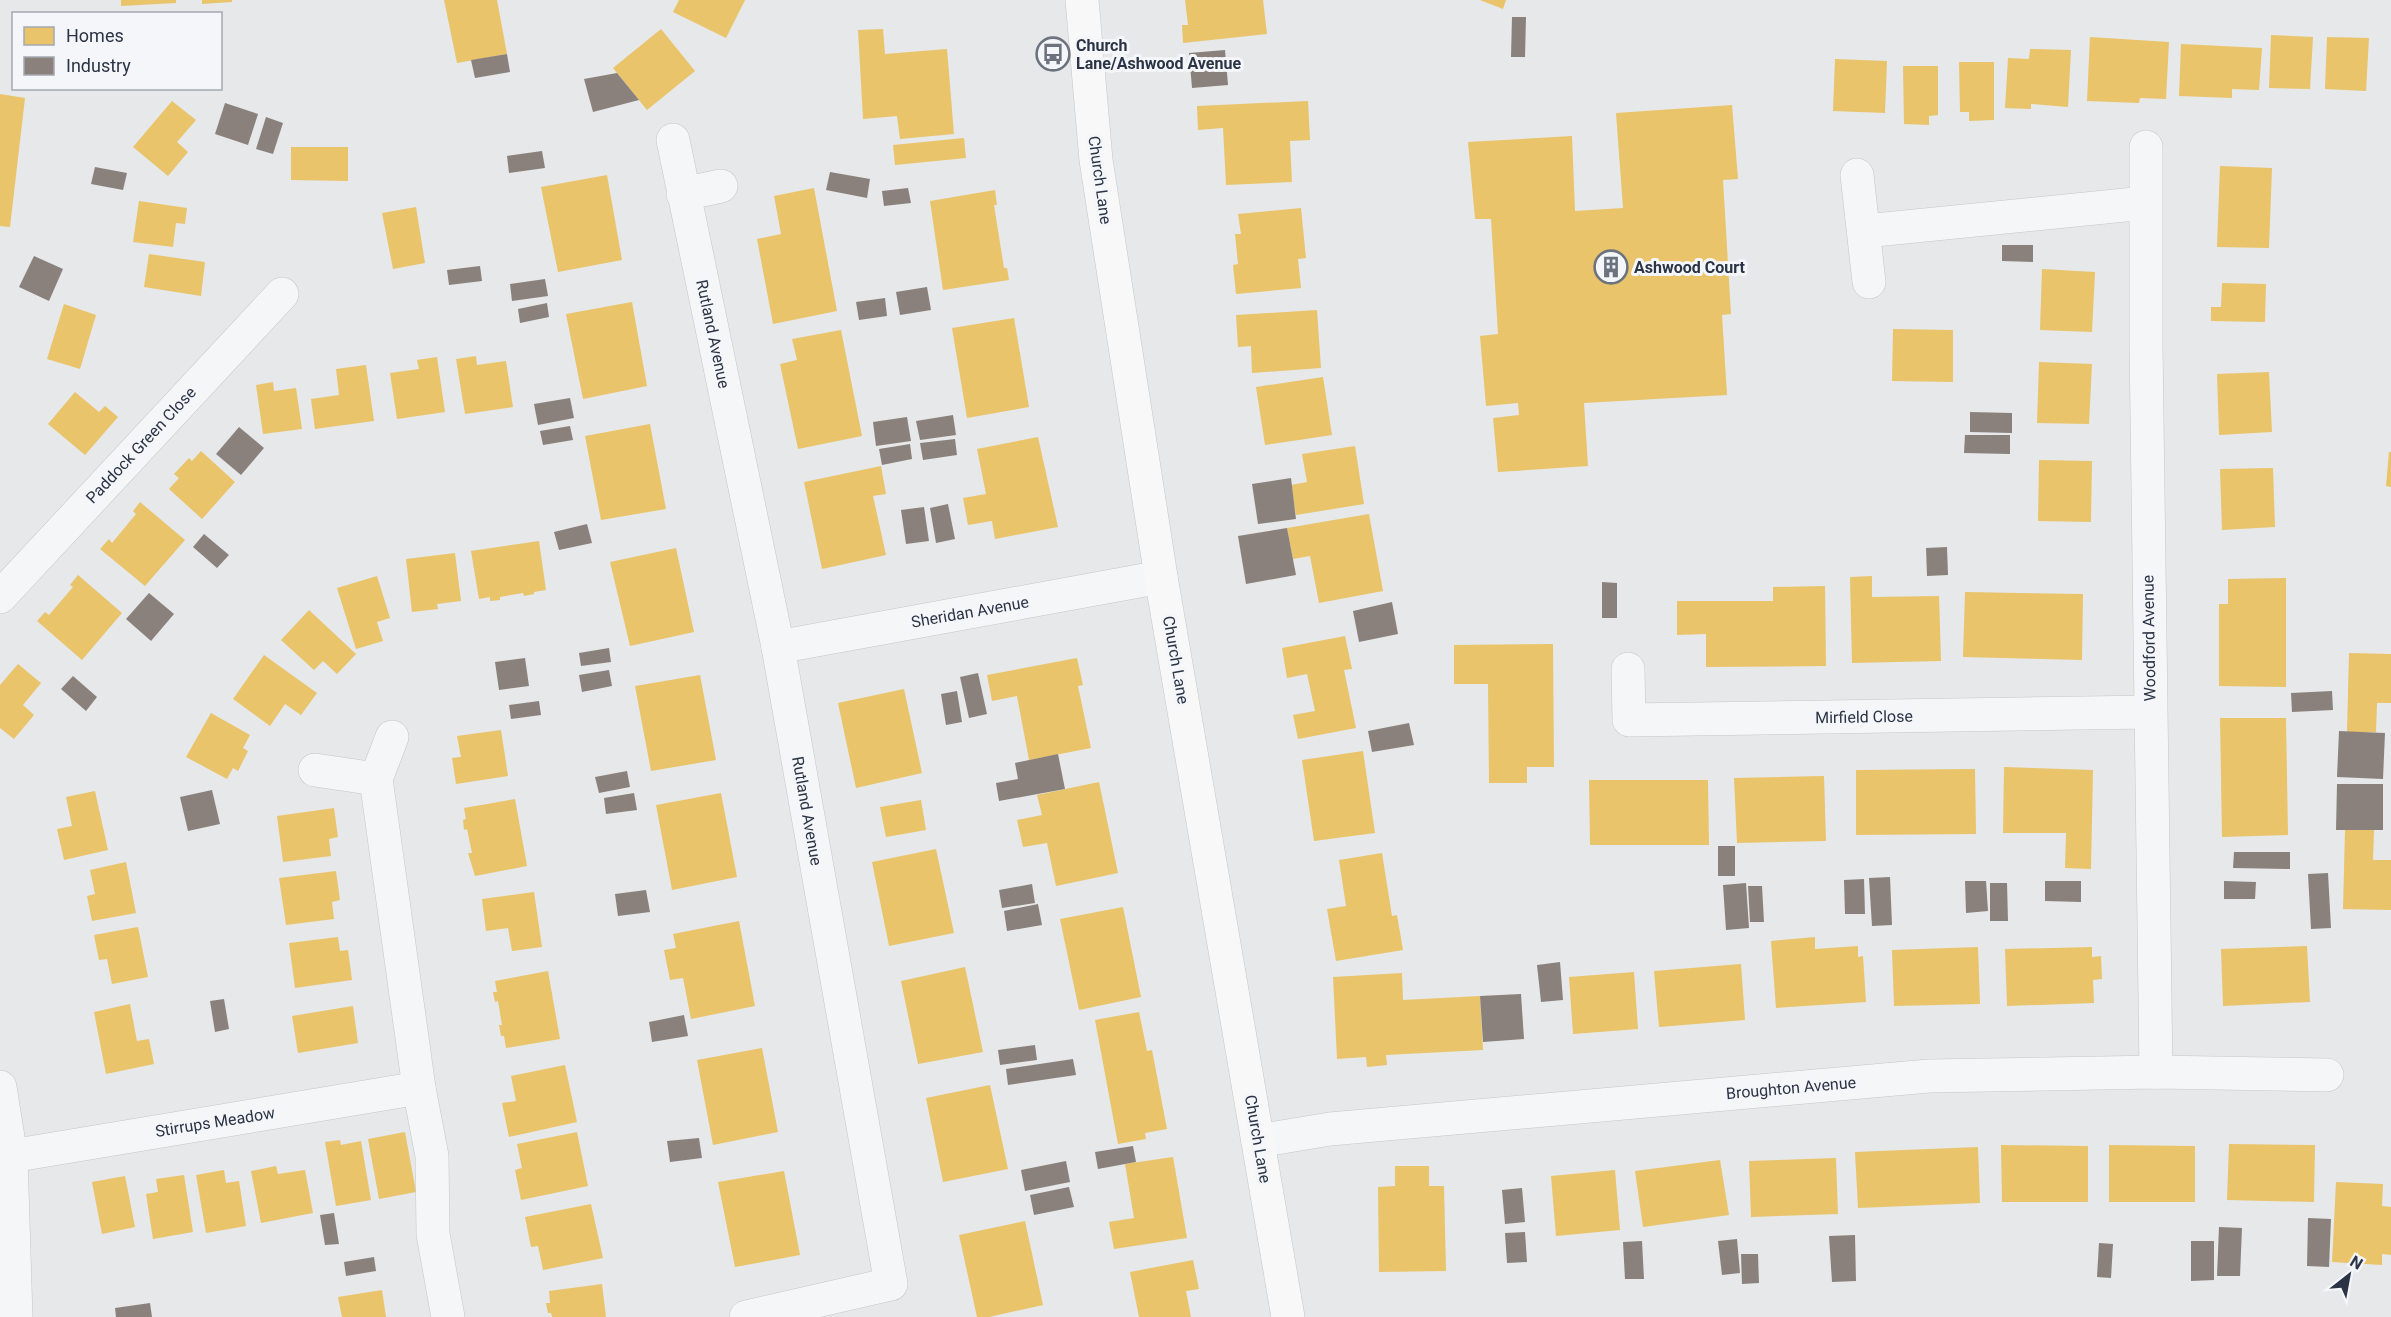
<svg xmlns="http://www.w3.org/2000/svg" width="2391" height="1317" viewBox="0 0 2391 1317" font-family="Roboto,sans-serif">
	<rect width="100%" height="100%" fill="#e6e8ea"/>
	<!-- homes -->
	<g fill="#e9c46a">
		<path d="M121 0H176V3L121 6Z"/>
		<path d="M202 0H232V2L202 4Z"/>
		<path d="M444 0H497L507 54 457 63Z"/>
		<path d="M679 0H745L726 38 673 12Z"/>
		<path d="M1185 0H1263L1267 34 1183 43 1182 25H1188Z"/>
		<path d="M1480 0H1506L1503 9Z"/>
		<path d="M661 29 695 71 647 110 613 68Z"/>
		<path d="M883 29 885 54 947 49 954 134 900 139 897 116 863 119 858 30Z"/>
		<path d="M2271 35 2313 37 2310 89 2269 88Z"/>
		<path d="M2090 37 2169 42 2166 99 2140 98 2139 103 2087 101Z"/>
		<path d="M2327 37 2369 38 2366 91 2325 89Z"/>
		<path d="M2181 44 2262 48 2259 90 2232 89V98L2179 96Z"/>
		<path d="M2030 49 2071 50 2068 107 2031 104V109L2005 108 2008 58 2029 59Z"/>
		<path d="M1835 59 1887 61 1885 113 1833 111Z"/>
		<path d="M1959 62H1994V120L1969 121V112H1960Z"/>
		<path d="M1903 66H1938V115L1929 116V125L1904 124Z"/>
		<path d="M0 94 25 98 10 227 0 226Z"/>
		<path d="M172 101 196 120 177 142 188 152 168 176 133 147Z"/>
		<path d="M1308 101 1310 140 1290 141 1292 182 1226 185 1223 128 1198 130 1197 106Z"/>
		<path d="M1732 105 1738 179 1723 180 1731 314 1722 315 1727 395 1584 403 1588 466 1498 472 1493 418 1519 415 1518 403 1486 406 1480 336 1498 334 1491 219H1475L1468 142 1572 136 1575 211 1623 208 1616 113Z"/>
		<path d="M964 138 966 158 895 165 893 145Z"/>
		<path d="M291 147H348V181L291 180Z"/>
		<path d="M2220 166 2272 168 2269 248 2217 247Z"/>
		<path d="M607 175 622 260 558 272 541 187Z"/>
		<path d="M814 188 837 311 773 324 757 239 781 234 774 196Z"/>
		<path d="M995 190 997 205H994L1004 268H1007L1009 280 943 290 930 201Z"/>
		<path d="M139 201 187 208 185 224 176 223 173 247 133 242Z"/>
		<path d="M416 207 425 263 393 269 382 213Z"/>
		<path d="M1301 208 1306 258 1298 259 1301 288 1236 294 1233 265 1238 264 1235 234H1241L1238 214Z"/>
		<path d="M149 254 205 262 201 296 144 287Z"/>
		<path d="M2042 269 2095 272 2092 332 2040 330Z"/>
		<path d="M2222 283 2266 284 2265 322 2211 321V307H2221Z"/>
		<path d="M632 302 647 386 583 399 566 314Z"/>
		<path d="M64 304 96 315 80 369 47 359Z"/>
		<path d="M1317 310 1321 368 1252 373 1251 346 1238 347 1236 315Z"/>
		<path d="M1014 318 1029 407 967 418 952 328Z"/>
		<path d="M1893 329 1953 330V382L1892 381Z"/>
		<path d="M841 330 862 436 798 449 780 364 797 360 792 339Z"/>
		<path d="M476 356 477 365 506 361 513 407 465 414 456 359Z"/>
		<path d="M437 357 445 412 397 419 390 373 419 369 417 360Z"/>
		<path d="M2039 362 2092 364 2089 424 2037 423Z"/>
		<path d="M366 365 374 421 315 429 311 399 339 395 336 369Z"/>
		<path d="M2269 372 2272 432 2219 435 2217 374Z"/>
		<path d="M1323 377 1332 435 1265 445 1256 387Z"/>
		<path d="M273 382 274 391 296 388 302 429 263 434 256 385Z"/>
		<path d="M75 392 99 412 105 406 118 417 85 455 48 424Z"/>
		<path d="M650 424 666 509 601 520 585 436Z"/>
		<path d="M1038 437 1058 527 995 539 992 521 968 525 963 498 986 494 977 449Z"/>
		<path d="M1355 446 1364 504 1296 515 1291 485 1307 482 1302 454Z"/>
		<path d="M201 451 235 482 202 519 169 489 179 478 174 474 189 458 192 461Z"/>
		<path d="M2389 452H2391V487L2386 486Z"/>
		<path d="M2039 460 2092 461 2091 522 2038 521Z"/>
		<path d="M881 466 886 494 873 496 886 555 822 569 804 482Z"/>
		<path d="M2273 468 2275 527 2222 530 2220 469Z"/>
		<path d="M140 502 185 540 145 586 100 549 109 539 112 543 136 514 133 511Z"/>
		<path d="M1369 514 1383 591 1319 603 1310 556 1293 559 1287 528Z"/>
		<path d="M539 541 546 590 534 592V594L524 596 523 593 500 597V600L490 601V597L479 599 471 551Z"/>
		<path d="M676 548 694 632 630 646 610 562Z"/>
		<path d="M455 553 461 601 437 604 438 609 412 612 406 559Z"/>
		<path d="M78 575 122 613 82 660 37 621 45 612 49 615 73 587 70 585Z"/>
		<path d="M377 576 390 618 377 622 383 641 356 649 337 588Z"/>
		<path d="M1872 576V597L1939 596 1941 661 1852 663 1850 577Z"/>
		<path d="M2286 578V687L2219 686V604H2228V579Z"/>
		<path d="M1825 586 1826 666 1706 667V634L1677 635V601H1773V587Z"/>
		<path d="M1965 592 2083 594 2082 660 1963 657Z"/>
		<path d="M309 610 356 654 337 674 323 661 314 670 281 640Z"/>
		<path d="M1345 636 1352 669 1344 670 1356 728 1298 739 1293 715 1315 711 1307 674 1287 678 1282 648Z"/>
		<path d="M1553 644 1554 767H1527V783H1489L1488 684H1454V645Z"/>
		<path d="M2349 653 2391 654V703H2377L2376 732H2347Z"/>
		<path d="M264 655 317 693 301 715 285 704 270 726 233 699Z"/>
		<path d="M1077 658 1083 685 1078 686 1091 748 1029 760 1017 696 992 701 987 675Z"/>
		<path d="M18 664 41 683 23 705 34 715 14 739 0 728V685Z"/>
		<path d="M700 675 716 760 651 771 635 686Z"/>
		<path d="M904 689 922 773 856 788 838 703Z"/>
		<path d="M211 713 250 735 243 748 248 751 238 771 233 768 227 779 186 757Z"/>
		<path d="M2220 718H2286L2288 835 2222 837Z"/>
		<path d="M501 730 508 776 456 784 452 758 461 757 457 736Z"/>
		<path d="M1363 751 1375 833 1314 841 1302 760Z"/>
		<path d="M2004 767 2093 770 2091 869 2065 868 2066 833H2003Z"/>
		<path d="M1975 769 1976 834 1856 835V770Z"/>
		<path d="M1824 776 1826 841 1737 843 1734 778Z"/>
		<path d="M1589 780H1708L1709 845H1590Z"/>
		<path d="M1099 782 1118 873 1056 886 1047 843 1023 847 1017 820 1042 815 1037 795Z"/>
		<path d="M95 791 108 850 64 860 57 829 72 826 66 797Z"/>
		<path d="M721 793 737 877 672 890 656 805Z"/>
		<path d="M515 799 527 866 475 876 468 853H472L467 829 464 830 463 820 466 819 464 808Z"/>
		<path d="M921 800 926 830 886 837 880 807Z"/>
		<path d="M334 808 338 837 329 839 331 856 283 862 277 816Z"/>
		<path d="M2345 830H2374L2373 860H2391V910L2343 909Z"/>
		<path d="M936 849 954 933 889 946 872 862Z"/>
		<path d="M1382 853 1392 916 1397 915 1403 950 1336 961 1327 909 1346 906 1339 860Z"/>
		<path d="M126 862 136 913 92 921 87 896 95 894 90 870Z"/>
		<path d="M336 871 340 900 332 902 334 919 286 925 279 878Z"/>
		<path d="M534 892 542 947 512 951 508 928 486 931 482 899Z"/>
		<path d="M1123 907 1141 997 1079 1010 1060 919Z"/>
		<path d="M739 921 755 1006 691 1019 683 978 670 980 664 950 676 948 673 934Z"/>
		<path d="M138 927 148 977 112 984 107 959 99 960 94 935Z"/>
		<path d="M338 937 340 951 348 950 352 980 295 988 289 943Z"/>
		<path d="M1815 937V949L1858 946V957L1863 956 1866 1002 1776 1008 1771 941Z"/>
		<path d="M2307 946 2310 1002 2223 1006 2221 949Z"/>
		<path d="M1978 947 1980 1004 1894 1006 1892 950Z"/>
		<path d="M2092 947V957L2101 956 2102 979 2093 980 2094 1003 2007 1006 2005 949Z"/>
		<path d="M1741 964 1745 1020 1659 1027 1654 971Z"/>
		<path d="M965 967 983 1052 918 1064 901 981Z"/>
		<path d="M548 971 560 1039 506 1048 504 1036H501L499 1025H502L498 1001 495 1002 493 992H497L495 981Z"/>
		<path d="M1634 972 1638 1029 1573 1034 1569 977Z"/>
		<path d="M1402 973 1403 1000 1480 996 1483 1050 1386 1055 1387 1065 1367 1067 1366 1057 1337 1059 1333 977Z"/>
		<path d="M130 1004 137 1041 149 1039 154 1064 106 1074 94 1012Z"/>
		<path d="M353 1006 358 1043 298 1053 292 1016Z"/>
		<path d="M1139 1012 1147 1051 1152 1050 1167 1129 1145 1133 1146 1139 1118 1144 1095 1020Z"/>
		<path d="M762 1048 778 1132 713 1145 697 1060Z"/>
		<path d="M565 1065 577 1122 509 1137 502 1103 516 1101 511 1076Z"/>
		<path d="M990 1085 1008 1169 943 1182 926 1098Z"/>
		<path d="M405 1132 416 1192 379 1199 368 1139Z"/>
		<path d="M577 1132 588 1186 521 1200 515 1170 522 1168 517 1144Z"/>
		<path d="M340 1140 341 1145 361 1141 371 1200 336 1206 325 1142Z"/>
		<path d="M2229 1144 2315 1145 2314 1202 2227 1200Z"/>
		<path d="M2001 1145 2088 1146V1202H2002Z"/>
		<path d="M2109 1145 2195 1146V1202H2109Z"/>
		<path d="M1978 1147 1980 1203 1858 1208 1855 1152Z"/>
		<path d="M1173 1157 1187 1238 1114 1249 1109 1222 1134 1218 1125 1164Z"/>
		<path d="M1836 1158 1838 1214 1751 1217 1749 1161Z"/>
		<path d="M1720 1160 1729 1215 1643 1227 1635 1171Z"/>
		<path d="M276 1166 278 1174 305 1170 313 1213 261 1223 251 1171Z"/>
		<path d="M1395 1166H1429V1186H1444L1446 1271 1379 1272 1378 1187 1395 1186Z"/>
		<path d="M224 1170 226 1183 239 1181 246 1226 206 1233 196 1175Z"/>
		<path d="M1615 1170 1620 1230 1556 1236 1551 1176Z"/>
		<path d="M784 1171 800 1255 735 1267 718 1182Z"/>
		<path d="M184 1175 193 1232 153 1239 146 1194 158 1192 156 1179Z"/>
		<path d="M125 1176 135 1227 102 1234 92 1182Z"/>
		<path d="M2336 1182 2383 1184 2382 1206 2391 1207V1255L2382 1254V1265L2332 1262Z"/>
		<path d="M591 1204 603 1258 543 1270 538 1246 531 1247 525 1217Z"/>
		<path d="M1025 1221 1043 1305 989 1317H977L959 1235Z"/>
		<path d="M1193 1260 1199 1289 1186 1291 1191 1317H1139L1130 1272Z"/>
		<path d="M602 1284 606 1317H552L551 1313H548L546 1303H550L549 1291Z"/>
		<path d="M382 1290 386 1317H342L338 1297Z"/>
	</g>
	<!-- industry -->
	<g fill="#8a817c">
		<path d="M1512 17H1526L1525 57H1511Z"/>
		<path d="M1225 50 1228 85 1192 88 1189 53Z"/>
		<path d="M507 54 510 72 475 78 471 60Z"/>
		<path d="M617 73 639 100 593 112 584 79Z"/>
		<path d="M225 103 258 114 248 145 215 134Z"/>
		<path d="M266 117 283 123 273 154 256 149Z"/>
		<path d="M542 151 545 168 509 173 507 156Z"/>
		<path d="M95 167 127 173 123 190 91 184Z"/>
		<path d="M830 172 870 179 867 198 826 190Z"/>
		<path d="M908 188 911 203 884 206 882 191Z"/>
		<path d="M2002 245H2033V262L2002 261Z"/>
		<path d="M34 256 63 269 49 301 19 287Z"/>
		<path d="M480 266 482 281 449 285 447 270Z"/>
		<path d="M545 279 548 296 512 301 510 284Z"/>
		<path d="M927 287 931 310 900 315 896 292Z"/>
		<path d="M885 298 887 316 859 320 856 302Z"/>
		<path d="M547 303 549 317 520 323 518 309Z"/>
		<path d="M570 398 574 418 538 425 534 404Z"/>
		<path d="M1970 412 2012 413V433L1970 432Z"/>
		<path d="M953 415 956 435 920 440 916 421Z"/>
		<path d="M907 417 911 441 876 446 873 422Z"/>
		<path d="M570 426 573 440 543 445 540 431Z"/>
		<path d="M239 427 264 448 241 475 216 454Z"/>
		<path d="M1965 435H2010V454L1964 453Z"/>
		<path d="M955 439 957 455 923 460 920 443Z"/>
		<path d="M910 444 912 459 882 465 879 449Z"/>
		<path d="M1291 478 1296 519 1258 524 1252 484Z"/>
		<path d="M948 504 955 539 936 543 930 508Z"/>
		<path d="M924 507 929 541 906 544 901 510Z"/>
		<path d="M587 524 592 543 559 550 554 532Z"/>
		<path d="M1287 528 1296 575 1246 584 1238 536Z"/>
		<path d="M204 534 229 555 217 568 193 547Z"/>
		<path d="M1947 547 1948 575 1927 576 1926 548Z"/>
		<path d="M1602 582 1617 583V618H1602Z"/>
		<path d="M149 593 174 614 151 641 126 619Z"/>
		<path d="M1392 602 1398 634 1359 642 1353 611Z"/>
		<path d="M609 648 611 662 581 666 579 653Z"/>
		<path d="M525 658 529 686 499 690 495 662Z"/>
		<path d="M609 670 612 686 582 692 579 675Z"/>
		<path d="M978 673 987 714 969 718 960 677Z"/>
		<path d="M73 676 97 697 86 711 61 689Z"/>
		<path d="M957 691 962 722 946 725 941 694Z"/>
		<path d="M2332 691 2333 710 2292 712 2291 693Z"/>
		<path d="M539 701 541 715 511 719 509 705Z"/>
		<path d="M1409 723 1414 745 1372 752 1368 731Z"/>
		<path d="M2339 731 2385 733 2383 779 2337 777Z"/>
		<path d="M1058 754 1065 789 999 801 996 783 1018 779 1015 763Z"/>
		<path d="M627 771 630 787 599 793 595 777Z"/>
		<path d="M2337 784H2383V830H2336Z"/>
		<path d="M212 790 220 824 188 831 180 797Z"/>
		<path d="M634 793 637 810 606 814 604 798Z"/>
		<rect x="1718" y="846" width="17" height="30"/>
		<path d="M2234 852H2290V869L2233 868Z"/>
		<path d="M2328 873 2331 928 2311 929 2308 874Z"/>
		<path d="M1890 877 1892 925 1872 926 1869 878Z"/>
		<path d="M1864 879 1865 914H1845L1844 880Z"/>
		<path d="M1965 881H1986L1988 911 1966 913Z"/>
		<path d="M2045 881H2081V902L2045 901Z"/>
		<path d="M2224 881 2256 882 2255 899H2224Z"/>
		<path d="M1746 883 1749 928 1726 930 1723 885Z"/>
		<path d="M1990 883H2007L2008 921H1990Z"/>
		<path d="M1032 884 1035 903 1002 908 999 890Z"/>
		<path d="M1748 886H1762L1764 922H1750Z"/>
		<path d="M646 890 650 912 618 916 615 894Z"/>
		<path d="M1038 904 1042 925 1007 931 1004 911Z"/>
		<path d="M1560 962 1563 1000 1541 1002 1537 965Z"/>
		<path d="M1521 994 1524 1039 1483 1042 1480 996Z"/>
		<path d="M224 999 229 1029 215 1032 210 1001Z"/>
		<path d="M684 1015 688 1036 652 1042 649 1022Z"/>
		<path d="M1035 1045 1037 1060 1000 1065 998 1050Z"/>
		<path d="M1073 1059 1076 1075 1008 1085 1006 1069Z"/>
		<path d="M699 1138 702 1158 670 1162 667 1141Z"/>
		<path d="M1133 1146 1136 1162 1098 1169 1095 1152Z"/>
		<path d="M1066 1161 1070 1182 1025 1191 1021 1170Z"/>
		<path d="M1069 1187 1074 1207 1034 1215 1030 1195Z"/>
		<path d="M1522 1188 1525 1222 1505 1224 1502 1190Z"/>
		<path d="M334 1213 339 1244 325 1245 320 1215Z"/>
		<path d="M2308 1218 2331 1219 2329 1267 2307 1266Z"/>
		<path d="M2219 1227 2242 1228 2240 1276H2217Z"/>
		<path d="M1525 1232 1527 1262 1507 1263 1505 1233Z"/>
		<path d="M1855 1235 1856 1281 1832 1282 1829 1236Z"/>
		<path d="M1737 1239 1740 1273 1722 1275 1718 1241Z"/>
		<path d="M1642 1241 1644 1279H1625L1623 1242Z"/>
		<path d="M2191 1241H2214V1280L2191 1281Z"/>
		<path d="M2099 1243 2113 1244 2111 1278 2097 1277Z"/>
		<path d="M1741 1254H1758L1759 1283 1742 1284Z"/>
		<path d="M374 1257 376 1271 346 1276 344 1262Z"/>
		<path d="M150 1303 152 1317H116L115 1308Z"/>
	</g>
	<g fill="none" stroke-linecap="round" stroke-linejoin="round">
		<defs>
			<g id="minor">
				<path d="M673 140 778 647 891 1284 746 1317"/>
				<path d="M2146 147V344L2156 1072"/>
				<path d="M1857 175 1869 282"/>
				<path d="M683 194 721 186"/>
				<path d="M1865 231 2145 203"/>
				<path d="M0 597 282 294"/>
				<path d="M778 647 1161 577"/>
				<path d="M1628 669 1629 720 2150 712"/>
				<path d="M315 770 376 779 419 1088 432 1156 433 1234 448 1317"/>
				<path d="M376 779 392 737"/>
				<path d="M0 1087 11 1156 16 1317"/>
				<path d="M1258 1141 1330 1129 1929 1076 2156 1072 2327 1075"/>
				<path d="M11 1156 419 1088"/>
			</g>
			<path id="secondary" d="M1082 0 1096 160 1161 577 1288 1317"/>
		</defs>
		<!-- minor casing -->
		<use href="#minor" stroke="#c4c6c8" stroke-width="34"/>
		<!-- secondary casing -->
		<use href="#secondary" stroke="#c4c6c8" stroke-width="34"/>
		<!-- minor -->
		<use href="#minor" stroke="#f5f6f7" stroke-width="33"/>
		<!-- secondary -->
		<use href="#secondary" stroke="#f8f8f8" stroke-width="33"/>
	</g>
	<!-- icons -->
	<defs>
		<symbol id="bus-ring" viewBox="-11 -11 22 22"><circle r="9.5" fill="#f4f6f9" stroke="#6c737f" stroke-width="1.5"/><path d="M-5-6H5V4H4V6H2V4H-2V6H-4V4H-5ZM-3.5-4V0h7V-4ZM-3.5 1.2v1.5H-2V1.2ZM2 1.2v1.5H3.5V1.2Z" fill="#6c737f"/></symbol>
		<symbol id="building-ring" viewBox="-11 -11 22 22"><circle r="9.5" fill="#f4f6f9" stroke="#6c737f" stroke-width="1.5"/><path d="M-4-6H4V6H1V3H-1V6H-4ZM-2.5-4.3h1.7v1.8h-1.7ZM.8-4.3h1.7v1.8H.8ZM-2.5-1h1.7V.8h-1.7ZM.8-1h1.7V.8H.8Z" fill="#6c737f"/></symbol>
	</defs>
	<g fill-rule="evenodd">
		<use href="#bus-ring" x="1034" y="35" width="38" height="38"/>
		<use href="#building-ring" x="1592" y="248" width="38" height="38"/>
	</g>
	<g text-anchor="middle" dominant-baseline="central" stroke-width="6" stroke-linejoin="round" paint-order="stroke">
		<!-- poi labels -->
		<g font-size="16" font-weight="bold" fill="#2b3445" stroke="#f4f6f9" text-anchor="start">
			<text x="1076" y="45">Church<tspan x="1076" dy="18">Lane/Ashwood Avenue</tspan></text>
			<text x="1634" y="267">Ashwood Court</text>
		</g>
		<!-- street labels -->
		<g font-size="16" fill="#2b3445" stroke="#f4f6f9">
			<text transform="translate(1100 180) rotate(82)">Church Lane</text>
			<text transform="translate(713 334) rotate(78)">Rutland Avenue</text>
			<text transform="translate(141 445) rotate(-47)">Paddock Green Close</text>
			<text transform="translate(970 612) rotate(-10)">Sheridan Avenue</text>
			<text transform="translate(2149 638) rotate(-91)">Woodford Avenue</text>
			<text transform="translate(1176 660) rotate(80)">Church Lane</text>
			<text transform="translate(1864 717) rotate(-1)">Mirfield Close</text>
			<text transform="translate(807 811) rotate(80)">Rutland Avenue</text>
			<text transform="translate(1791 1088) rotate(-5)">Broughton Avenue</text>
			<text transform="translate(215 1122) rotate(-9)">Stirrups Meadow</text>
			<text transform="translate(1258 1139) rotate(80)">Church Lane</text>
		</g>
	</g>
	<!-- legend -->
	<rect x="12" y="12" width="210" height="78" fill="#f4f6f9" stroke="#a4a8b1" stroke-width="1.5"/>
	<rect x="24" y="27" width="30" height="18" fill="#e9c46a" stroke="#a4a8b1" stroke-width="1.5"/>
	<text x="66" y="42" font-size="18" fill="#2b3445">Homes</text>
	<rect x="24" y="57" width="30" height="18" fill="#8a817c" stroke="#a4a8b1" stroke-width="1.5"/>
	<text x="66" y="72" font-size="18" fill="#2b3445">Industry</text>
	<!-- north arrow -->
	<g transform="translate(2349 1275) rotate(31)" stroke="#f4f6f9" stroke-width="4.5" paint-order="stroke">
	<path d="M0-4.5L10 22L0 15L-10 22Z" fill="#2b3445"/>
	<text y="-9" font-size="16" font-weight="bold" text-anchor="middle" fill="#2b3445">N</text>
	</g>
</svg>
